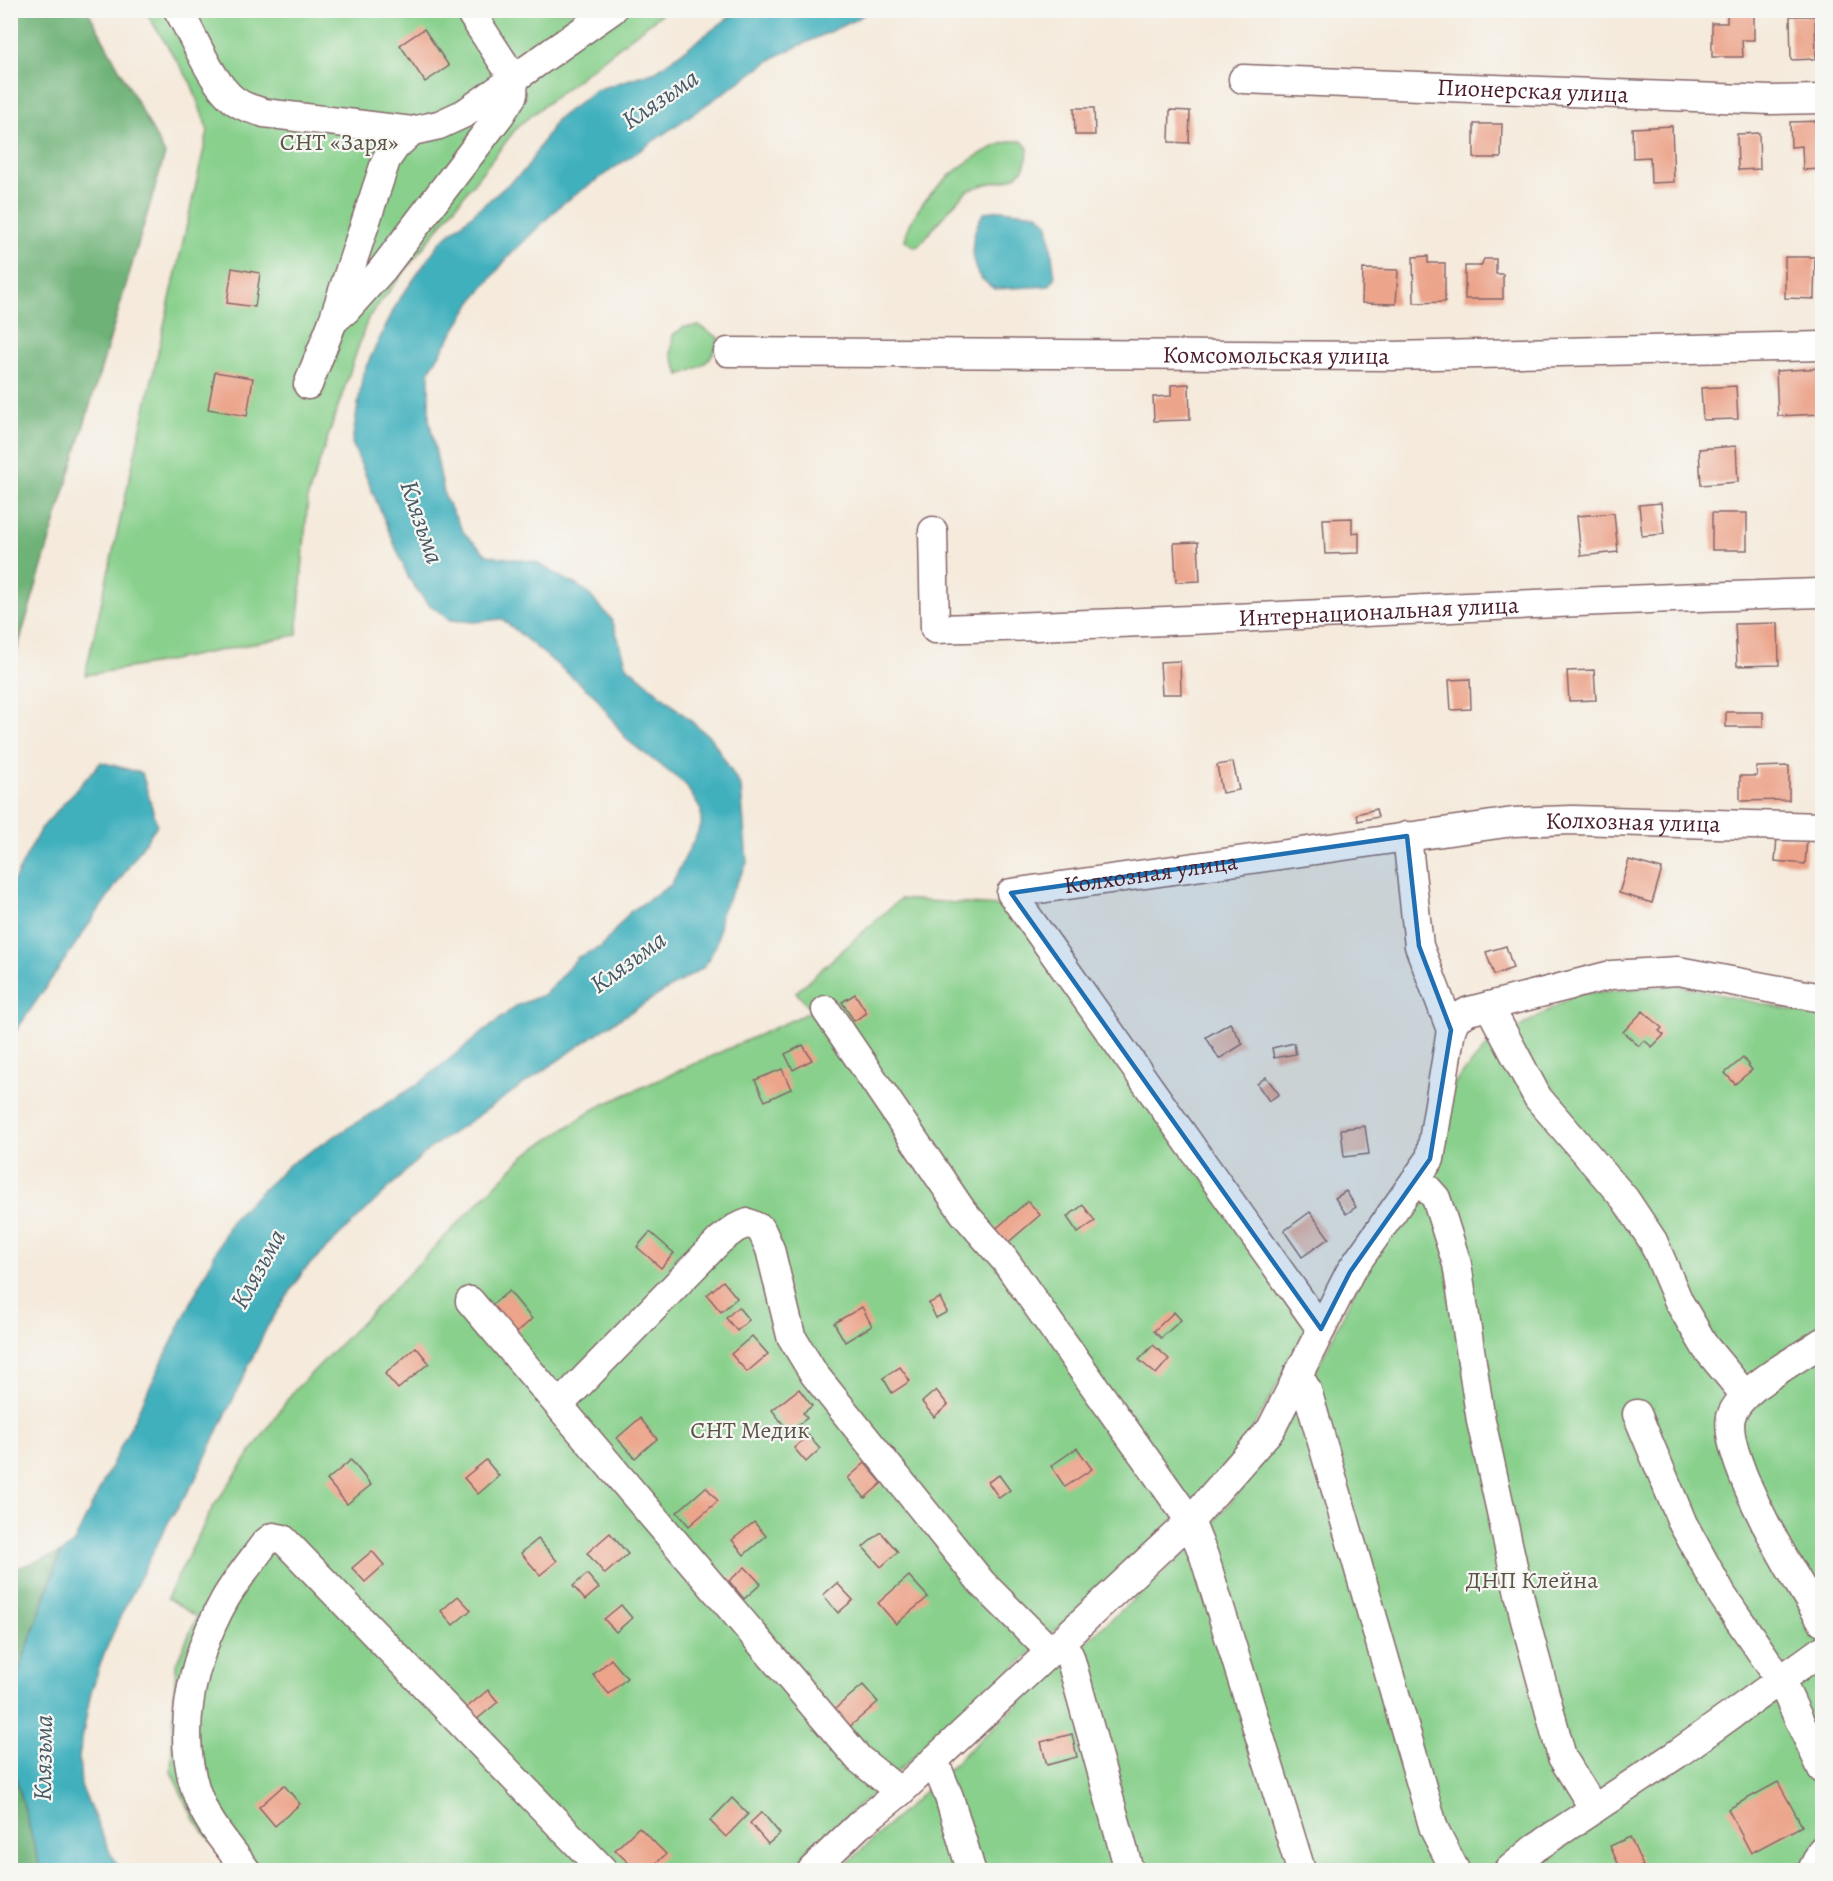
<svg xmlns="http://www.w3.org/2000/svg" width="1833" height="1881" viewBox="0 0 1833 1881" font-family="Alegreya,serif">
	<rect width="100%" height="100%" fill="#f6f6f2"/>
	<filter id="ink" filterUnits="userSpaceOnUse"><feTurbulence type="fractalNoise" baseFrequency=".0167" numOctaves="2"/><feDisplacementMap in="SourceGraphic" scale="12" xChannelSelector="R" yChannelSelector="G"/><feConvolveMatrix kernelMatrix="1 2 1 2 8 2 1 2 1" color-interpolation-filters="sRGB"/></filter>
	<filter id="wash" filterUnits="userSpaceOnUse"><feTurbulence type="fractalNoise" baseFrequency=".008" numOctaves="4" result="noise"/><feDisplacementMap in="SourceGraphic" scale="24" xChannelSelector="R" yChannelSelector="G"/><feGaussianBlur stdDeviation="1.35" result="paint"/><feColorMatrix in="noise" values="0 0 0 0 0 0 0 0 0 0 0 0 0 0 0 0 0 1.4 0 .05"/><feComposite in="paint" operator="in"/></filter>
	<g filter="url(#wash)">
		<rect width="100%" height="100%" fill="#f5eadb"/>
		<!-- green -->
		<g fill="#88d08c" stroke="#69785c" stroke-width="1.5">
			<path d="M145 11H665L519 125 368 318 308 496 297 635 153 664 85 675 208 131 191 83Z"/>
			<path d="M1011 141H1022L1028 148C1026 191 996 175 968 191 958 196 929 235 918 246L914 247 905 240C912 199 972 151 1011 141Z"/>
			<path d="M699 326 719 338C712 362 703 367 680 375L671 354 673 335 684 327Z"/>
			<path d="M900 899 1011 907 1308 1324C1284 1372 1262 1421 1228 1462 1193 1507 1147 1545 1106 1584 1002 1682 893 1773 788 1870H233L194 1819 171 1772 176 1664 197 1617 167 1598 213 1507 292 1393 525 1155 596 1108 812 1011 796 992Z"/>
			<path d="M1677 985 1822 1017V1870H840L1069 1657 1198 1542 1261 1465 1307 1390 1456 1081 1486 1047 1576 994Z"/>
		</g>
		<!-- forest -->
		<g fill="#6eb278" stroke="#5c6852" stroke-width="1.5">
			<path d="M11 10 88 11 165 154 11 670Z"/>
			<path d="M60 1553 15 1682 11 1733V1570Z"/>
			<path d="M11 1759 41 1870H11Z"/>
		</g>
		<!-- water -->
		<g fill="#41b0bd" stroke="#466874" stroke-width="1.5">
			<path d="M738 11H869L857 19 777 56 562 204 509 256 472 302 429 371V419L445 498 464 533 487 555 535 562 585 590 612 620 627 666 712 739 741 787 747 863 721 913 717 943 704 967 611 1024 428 1150 304 1270 267 1327 194 1482 170 1519 121 1615 103 1656 90 1696 79 1756 81 1786 112 1857 121 1870H41L11 1759V1733L15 1682 61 1553 73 1544 232 1219 290 1164 417 1085 516 1006 545 994 578 957 601 947 630 912 671 885 701 826V810L685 784 627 740 596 697 502 619 474 622 450 620 426 602 409 579 352 443 363 373 397 303 440 242 526 169 556 120 596 90 656 71Z"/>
			<path d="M1001 210 1038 214 1048 224 1055 278 1049 286 994 289C989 284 979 279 977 272 969 253 972 227 985 212Z"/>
			<path d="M101 762 142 773 157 825 11 1038V886L40 830Z"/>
		</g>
		<g id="blocks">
			<!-- building -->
			<g fill="#eca48b">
				<path d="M1727 10H1754V40H1742L1743 57H1712V23H1727Z"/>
				<path d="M1790 16H1815L1816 59 1791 60Z"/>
				<path d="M424 29 449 66 425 82 400 45Z"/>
				<path d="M1074 108H1094L1095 135H1075Z"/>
				<path d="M1170 110 1190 111 1189 143 1169 142Z"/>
				<path d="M1822 121V169L1803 170 1802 146 1791 147 1790 122Z"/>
				<path d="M1474 124H1502L1501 158H1474Z"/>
				<path d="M1672 126 1674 182 1651 183 1650 157 1633 158 1632 128Z"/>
				<path d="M1759 133 1760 169 1738 170 1737 134Z"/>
				<path d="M1428 256V263H1445V302L1414 303 1413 257Z"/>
				<path d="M1785 257H1815L1814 299 1785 298Z"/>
				<path d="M1484 259H1496V274H1503V299H1465V266H1481Z"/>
				<path d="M232 268 260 273 255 307 227 303Z"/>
				<path d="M1363 269 1398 270 1396 304 1362 303Z"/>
				<path d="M1822 368V414L1778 416 1776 371Z"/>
				<path d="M215 372 253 378 247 416 208 409Z"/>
				<path d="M1189 384 1190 420 1154 421 1153 397 1171 396V385Z"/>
				<path d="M1736 386 1738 419 1703 420 1701 388Z"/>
				<path d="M1736 446 1738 482 1701 485 1699 449Z"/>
				<path d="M1661 503 1664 534 1642 536 1639 505Z"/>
				<path d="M1614 513 1618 552 1581 556 1577 516Z"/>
				<rect x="1712" y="513" width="35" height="37"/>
				<path d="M1352 518V533L1359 532V553L1325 554 1323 519Z"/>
				<path d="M1198 542 1200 581 1176 582 1174 543Z"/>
				<path d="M1778 623 1779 665 1737 666 1735 624Z"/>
				<path d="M1180 661 1181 694H1162L1160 662Z"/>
				<path d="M1594 670 1596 700 1569 701 1567 671Z"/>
				<path d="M1470 679 1471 709 1451 710 1449 680Z"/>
				<rect x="1726" y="712" width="37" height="15"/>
				<path d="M1233 762 1239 790 1222 793 1217 765Z"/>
				<path d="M1789 766V800L1740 801V776H1757L1756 767Z"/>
				<path d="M1376 809 1378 817 1358 821 1357 814Z"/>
				<path d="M1777 837 1807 839 1805 864 1775 861Z"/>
				<path d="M1629 860 1662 869 1652 903 1619 893Z"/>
				<path d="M1506 946 1513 968 1494 975 1486 952Z"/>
				<path d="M855 994 867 1013 854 1021 842 1002Z"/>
				<path d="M1643 1011 1662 1028 1659 1031 1664 1035 1652 1047 1644 1040 1639 1046 1623 1032Z"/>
				<path d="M1230 1023 1243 1044 1219 1059 1206 1037Z"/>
				<path d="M1294 1043 1296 1054 1274 1058 1272 1048Z"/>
				<path d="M803 1045 812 1060 793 1070 785 1054Z"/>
				<path d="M1743 1058 1752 1070 1735 1084 1725 1073Z"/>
				<path d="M782 1069 791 1089 765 1101 755 1080Z"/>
				<path d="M1266 1077 1279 1094 1269 1101 1257 1084Z"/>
				<path d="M1365 1126 1369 1154 1344 1157 1341 1129Z"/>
				<path d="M1346 1191 1356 1207 1346 1214 1335 1198Z"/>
				<path d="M1028 1201 1040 1215 1004 1246 992 1232Z"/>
				<path d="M1083 1205 1095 1221 1078 1233 1067 1217Z"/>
				<path d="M1310 1212 1329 1238 1302 1257 1284 1231Z"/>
				<path d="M650 1232 674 1253 661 1268 637 1247Z"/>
				<path d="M723 1281 737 1298 721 1312 707 1295Z"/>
				<path d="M509 1291 532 1319 512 1337 487 1309Z"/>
				<path d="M940 1298 947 1312 936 1318 929 1303Z"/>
				<path d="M738 1307 749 1320 737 1331 726 1318Z"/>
				<path d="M862 1307 872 1326 845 1342 834 1323Z"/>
				<path d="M1174 1312 1181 1320 1161 1338 1154 1331Z"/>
				<path d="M752 1336 768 1354 747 1372 731 1354Z"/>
				<path d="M1153 1345 1169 1359 1156 1374 1139 1360Z"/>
				<path d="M416 1347 429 1363 398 1389 385 1374Z"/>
				<path d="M900 1367 910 1381 892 1393 883 1378Z"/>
				<path d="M799 1389 812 1406 803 1413 807 1418 789 1432 772 1410Z"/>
				<path d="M936 1390 948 1405 934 1417 922 1402Z"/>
				<path d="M640 1418 657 1439 635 1458 617 1438Z"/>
				<path d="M808 1435 820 1449 806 1462 794 1448Z"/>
				<path d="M1077 1448 1092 1469 1065 1487 1051 1466Z"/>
				<path d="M351 1460 371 1485 347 1504 327 1480Z"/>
				<path d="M486 1460 499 1476 478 1494 464 1478Z"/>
				<path d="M865 1463 882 1483 865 1498 848 1478Z"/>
				<path d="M999 1475 1010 1490 999 1498 988 1482Z"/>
				<path d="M706 1487 718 1501 689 1526 677 1512Z"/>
				<path d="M754 1522 766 1536 744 1555 732 1540Z"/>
				<path d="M881 1532 898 1552 881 1567 863 1547Z"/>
				<path d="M610 1533 628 1554 605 1574 587 1553Z"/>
				<path d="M538 1539 557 1561 540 1575 521 1553Z"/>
				<path d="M372 1551 384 1565 365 1582 352 1568Z"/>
				<path d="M745 1567 761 1584 744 1599 729 1581Z"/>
				<path d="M587 1574 599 1588 585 1600 573 1586Z"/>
				<path d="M909 1576 928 1597 896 1624 878 1603Z"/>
				<path d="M837 1583 853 1600 838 1613 823 1595Z"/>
				<path d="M458 1596 471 1610 453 1625 441 1611Z"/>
				<path d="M621 1605 632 1618 616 1632 604 1619Z"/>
				<path d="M611 1659 627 1678 609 1694 593 1675Z"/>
				<path d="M863 1685 878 1702 847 1729 832 1711Z"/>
				<path d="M488 1690 498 1702 476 1720 466 1708Z"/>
				<path d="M1072 1734 1077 1757 1047 1765 1041 1742Z"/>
				<path d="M1778 1782 1802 1826 1751 1853 1728 1809Z"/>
				<path d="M284 1785 300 1804 275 1826 259 1807Z"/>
				<path d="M732 1798 748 1814 726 1837 710 1821Z"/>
				<path d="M762 1812 780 1834 768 1844 750 1823Z"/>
				<path d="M639 1827 666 1854 649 1870H636L615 1850Z"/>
				<path d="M1630 1837 1643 1866 1633 1870H1621L1610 1846Z"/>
			</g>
		</g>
	</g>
	<g filter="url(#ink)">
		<use href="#blocks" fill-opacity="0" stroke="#866669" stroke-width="1.5"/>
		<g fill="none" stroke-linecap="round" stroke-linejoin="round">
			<defs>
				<g id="minor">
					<path d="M178 10C195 37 214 92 242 105 249 109 257 110 264 113L412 131 439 125 465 113 612 10"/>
					<path id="s1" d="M1243 79 1770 100 1822 99"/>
					<path d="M333 321 347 309 382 270 500 115 513 95 514 79 469 10"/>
					<path id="s2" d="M728 352 1391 356 1822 346"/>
					<path d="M308 385 333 321 386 160 395 147 412 131"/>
					<path id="s3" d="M933 531 935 629C1231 622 1526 601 1822 593"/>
					<path d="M1407 836 1419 946 1451 1030"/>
					<path d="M1489 1006 1538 1098 1625 1199 1653 1241 1679 1302 1706 1348 1745 1395"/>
					<path d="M826 1010 963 1212 1004 1259 1190 1521 1204 1556 1301 1870"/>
					<path d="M1418 1178 1436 1198 1457 1264 1481 1421 1524 1616 1562 1757 1594 1809"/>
					<path d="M470 1301 859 1759 900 1792"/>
					<path id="s4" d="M1321 1329 1011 893 1513 822 1573 820 1822 827"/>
					<path d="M1822 1342C1798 1359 1739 1389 1731 1417 1721 1458 1799 1585 1822 1621"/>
					<path d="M1298 1374 1307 1390 1434 1829 1455 1870"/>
					<path d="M560 1404 720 1240 736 1228 748 1223 761 1229 770 1249 791 1336 814 1374 982 1583 1051 1652"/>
					<path d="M1637 1414 1683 1524 1722 1595 1781 1681 1822 1769"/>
					<path d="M1062 1641 1070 1657 1129 1870"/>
					<path d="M934 1760 949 1797 971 1870"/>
					<path d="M246 1870C232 1850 212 1829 202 1806 172 1741 191 1660 225 1599 236 1580 252 1561 265 1543L273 1537 283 1539 603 1870"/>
					<path d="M812 1870 859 1825 900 1792 1190 1521 1271 1429 1350 1272 1430 1159 1451 1030 1456 1018 1469 1011 1611 975 1678 971 1822 998"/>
					<path d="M1509 1870 1535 1848 1677 1754 1822 1650"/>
					<path d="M1812 1870 1822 1850"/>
				</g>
			</defs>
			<!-- minor casing -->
			<use href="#minor" stroke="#866669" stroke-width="31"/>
			<!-- minor -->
			<use href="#minor" stroke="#fff" stroke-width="28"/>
		</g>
	</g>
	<!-- marked area -->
	<path fill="#1f6fb2" fill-opacity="0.2" stroke="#1f6fb2" stroke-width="4.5" stroke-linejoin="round" d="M1407 836 1419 946 1451 1030 1430 1159 1350 1272 1321 1329 1011 893Z"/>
	<g text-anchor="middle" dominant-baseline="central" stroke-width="4.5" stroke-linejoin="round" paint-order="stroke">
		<!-- street labels -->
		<g font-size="24" fill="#4a1f2b" stroke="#f6f6f2">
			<text stroke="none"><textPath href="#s1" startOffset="290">Пионерская улица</textPath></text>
			<text stroke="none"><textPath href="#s2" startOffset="548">Комсомольская улица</textPath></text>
			<text stroke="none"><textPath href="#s3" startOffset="542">Интернациональная улица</textPath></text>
			<text stroke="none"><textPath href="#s4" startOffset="1162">Колхозная улица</textPath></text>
			<text stroke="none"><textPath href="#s4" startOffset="676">Колхозная улица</textPath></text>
		</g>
		<!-- park labels -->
		<g font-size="24" fill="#5d5448" stroke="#f6f6f2">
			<text x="339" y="142">СНТ «Заря»</text>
			<text x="750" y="1430">СНТ Медик</text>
			<text x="1532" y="1580">ДНП Клейна</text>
		</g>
		<!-- water labels -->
		<g font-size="26" font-style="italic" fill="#465965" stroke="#f6f6f2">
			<text transform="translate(660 99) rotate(-34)">Клязьма</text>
			<text transform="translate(422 522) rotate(71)">Клязьма</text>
			<text transform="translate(628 962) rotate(-36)">Клязьма</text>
			<text transform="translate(258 1269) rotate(-61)">Клязьма</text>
			<text transform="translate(43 1758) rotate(-89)">Клязьма</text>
		</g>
	</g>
	<!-- margin -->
	<rect width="1833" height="1881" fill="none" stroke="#f6f6f2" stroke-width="36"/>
</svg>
